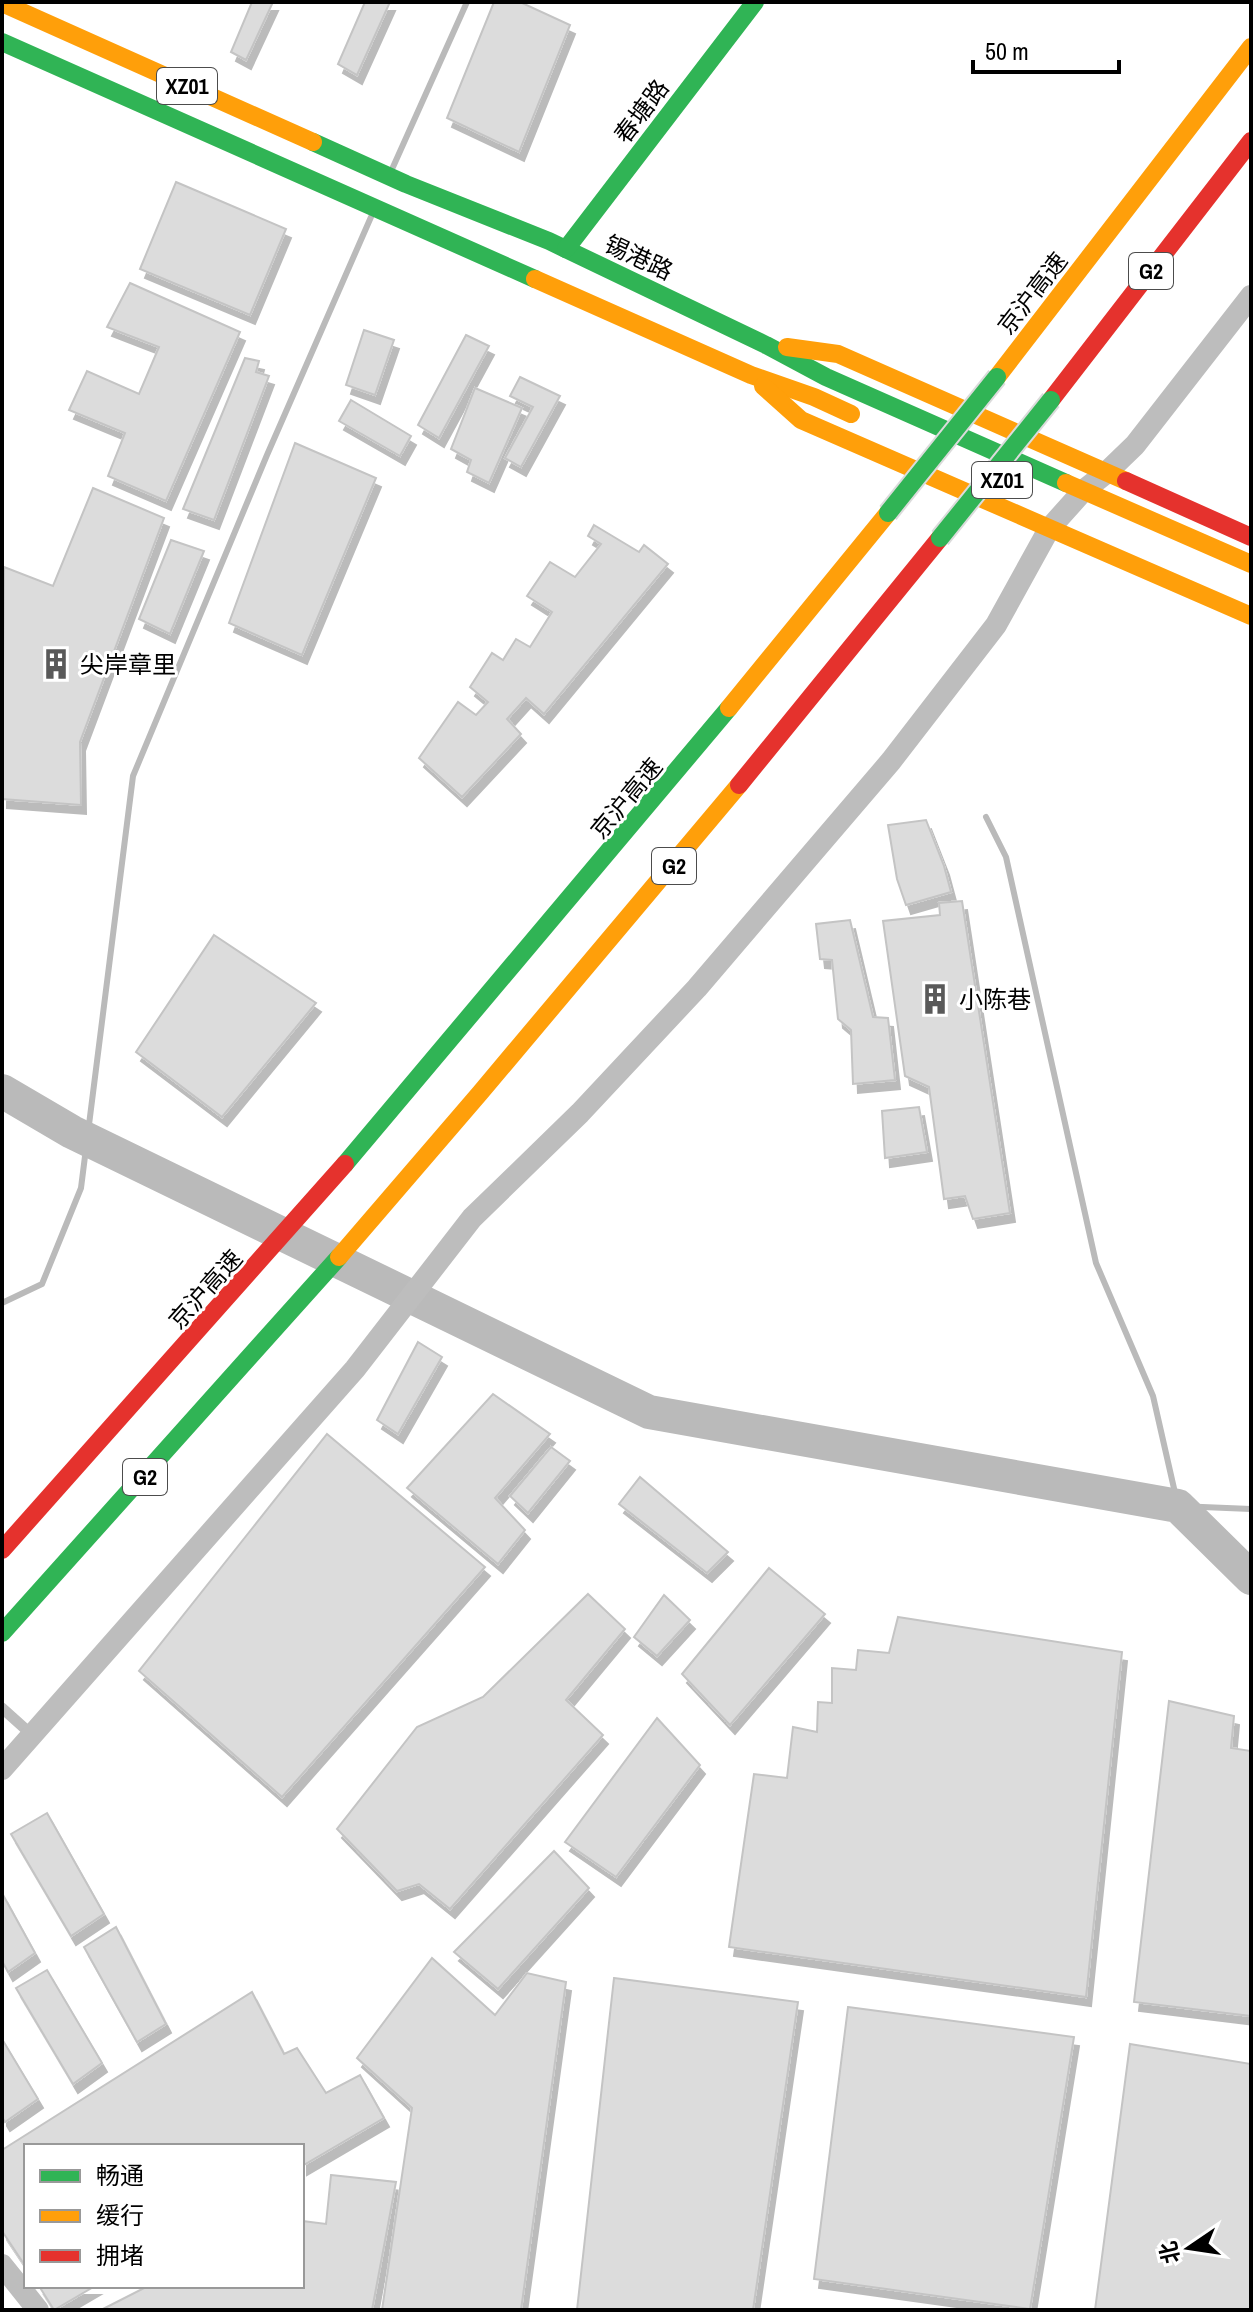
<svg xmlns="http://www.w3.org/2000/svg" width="1253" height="2312" viewBox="0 0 1253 2312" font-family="'Archivo Narrow','Noto Sans SC',sans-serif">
	<defs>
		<filter id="shadow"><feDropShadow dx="5" dy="9" stdDeviation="0" flood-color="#0004"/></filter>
	</defs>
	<rect width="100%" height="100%" fill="#fff"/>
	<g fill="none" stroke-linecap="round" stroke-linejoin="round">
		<!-- stream -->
		<g stroke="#bababa" stroke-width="6">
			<path d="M393 167 467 2"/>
			<path d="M986 817 1006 857 1096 1263 1153 1396 1178 1506 1251 1509"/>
			<path d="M2 1303 42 1284 81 1188 133 776 267 455 371 217"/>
		</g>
		<!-- river -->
		<path stroke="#bababa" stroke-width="34" d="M2 1091 72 1132 649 1412 1178 1506 1251 1578"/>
	</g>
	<!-- building -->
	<g fill="#dcdcdc" stroke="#c4c4c4" stroke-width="2" filter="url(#shadow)">
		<path d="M252 2H273L246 60 231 52Z"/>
		<path d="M365 2H390L357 75 338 64Z"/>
		<path d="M494 2H520L570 25 519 152 447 118Z"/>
		<path d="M176 182 286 229 250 315 140 269Z"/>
		<path d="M130 283 240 332 166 501 108 476 125 433 69 410 87 371 139 394 159 347 107 327Z"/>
		<path d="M364 330 394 340 375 395 346 385Z"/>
		<path d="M466 335 489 346 439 438 418 425Z"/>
		<path d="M245 358 259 361 256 372 269 376 214 520 183 509Z"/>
		<path d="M520 377 560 396 521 467 505 458 533 407 510 396Z"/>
		<path d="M475 388 522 408 489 483 467 472 471 460 451 449Z"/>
		<path d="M351 400 411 436 400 456 339 421Z"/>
		<path d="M295 443 376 478 302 655 229 623Z"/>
		<path d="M93 488 164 518 80 742 81 805 2 799 4 567 53 586Z"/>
		<path d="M594 525 639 552 644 545 668 564 544 714 526 698 507 719 521 734 462 797 419 758 458 702 476 715 488 702 470 687 492 653 503 660 516 639 530 647 552 612 527 596 550 562 575 577 601 544 588 536Z"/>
		<path d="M171 540 204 551 170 634 139 619Z"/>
		<path d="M926 820 944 866 951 892 906 905 897 879 888 825Z"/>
		<path d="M962 901 1010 1213 973 1219 965 1196 944 1199 929 1087 905 1076 883 921 940 915 939 903Z"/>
		<path d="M850 920 873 1017 888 1018 895 1080 853 1084 851 1030 838 1019 832 960 820 959 816 924Z"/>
		<path d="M214 935 316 1003 222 1117 136 1052Z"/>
		<path d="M919 1107 927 1152 885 1158 882 1111Z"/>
		<path d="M418 1342 442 1357 398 1434 377 1420Z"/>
		<path d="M493 1394 550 1434 495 1498 525 1530 498 1564 407 1488Z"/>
		<path d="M327 1434 485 1567 282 1797 139 1671Z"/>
		<path d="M551 1447 570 1461 528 1513 510 1496Z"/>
		<path d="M640 1477 728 1552 707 1573 619 1504Z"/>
		<path d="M769 1568 825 1614 730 1725 682 1674Z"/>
		<path d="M588 1594 625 1629 566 1700 603 1735 450 1909 419 1884 397 1891 337 1829 417 1727 483 1697Z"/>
		<path d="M664 1595 690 1620 657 1656 634 1637Z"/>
		<path d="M898 1617 1122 1652 1086 1997 729 1947 754 1774 787 1778 793 1727 817 1732 818 1702 832 1703V1668L856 1670 858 1650 889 1653Z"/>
		<path d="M1169 1701 1234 1716 1231 1748 1251 1751V2016L1134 2002Z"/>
		<path d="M657 1718 700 1765 616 1877 565 1842Z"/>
		<path d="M47 1813 104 1914 71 1936 11 1834Z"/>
		<path d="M554 1851 589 1888 498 1989 454 1952Z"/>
		<path d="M2 1893 35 1953 8 1972 2 1961Z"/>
		<path d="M116 1927 166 2024 137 2042 84 1947Z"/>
		<path d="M432 1958 495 2015 527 1973 566 1982 521 2310H382L412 2108 357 2058Z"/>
		<path d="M47 1970 102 2063 73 2084 16 1988Z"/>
		<path d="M614 1978 798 2002 753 2310H577Z"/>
		<path d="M252 1992 284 2054 297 2048 326 2093 360 2075 384 2118 302 2166V2146H26V2267L2 2231V2150Z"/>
		<path d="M848 2007 1074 2037 1030 2309 814 2279Z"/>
		<path d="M2 2039 38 2099 5 2122 2 2117Z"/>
		<path d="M1130 2044 1251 2064V2310H1095Z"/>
		<path d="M331 2175 396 2182 372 2310H101L148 2286H302V2221L326 2224Z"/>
		<path d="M39 2286H95L54 2310Z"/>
	</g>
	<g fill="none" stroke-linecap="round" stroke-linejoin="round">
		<!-- lane -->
		<path stroke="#bdbdbd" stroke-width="11" d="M2 1708 31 1734"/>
		<!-- street -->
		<g stroke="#bdbdbd" stroke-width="22">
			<path d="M2 1769 355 1369 472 1218 580 1113 697 988 891 761 996 625 1049 529 1083 491 1106 473 1135 445 1251 296"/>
			<path d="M2 2265 38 2310"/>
		</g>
		<!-- fast -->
		<g stroke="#30b455" stroke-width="18">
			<path d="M2 42 535 279"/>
			<path d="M313 142 406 184 549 241 766 345 826 377 1066 483"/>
			<path d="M566 249 755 2"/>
			<path d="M345 1164 729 708"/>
			<path d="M2 1633 339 1257"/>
		</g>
		<!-- slow -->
		<g stroke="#ff9f0a" stroke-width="18">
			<path d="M2 3 313 142"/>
			<path d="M535 279 751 375 814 397 851 414"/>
			<path d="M787 347 838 354 1126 481"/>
			<path d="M997 377 1251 47"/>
			<path d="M763 386 801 420 1251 616"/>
			<path d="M1066 483 1251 564"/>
			<path d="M729 708 888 513"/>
			<path d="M339 1257 480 1093 739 785"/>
		</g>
		<!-- jam -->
		<g stroke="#e5322d" stroke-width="18">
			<path d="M1051 400 1251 141"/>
			<path d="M1126 481 1251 537"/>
			<path d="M739 785 940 538"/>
			<path d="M2 1550 345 1164"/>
		</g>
		<defs>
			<g id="fast-bridge">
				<path d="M888 513 997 377"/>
				<path d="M940 538 1051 400"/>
			</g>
		</defs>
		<!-- fast-bridge casing -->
		<use href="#fast-bridge" stroke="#dbdbdb" stroke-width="22" stroke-linecap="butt"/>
		<!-- fast-bridge -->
		<use href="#fast-bridge" stroke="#30b455" stroke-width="18"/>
	</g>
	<!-- icons -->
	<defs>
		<symbol id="building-bare" viewBox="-9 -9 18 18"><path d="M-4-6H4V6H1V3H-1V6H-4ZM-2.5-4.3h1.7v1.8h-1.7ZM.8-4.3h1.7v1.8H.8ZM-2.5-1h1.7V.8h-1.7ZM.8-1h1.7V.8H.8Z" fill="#595959" stroke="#fff" stroke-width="2.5" paint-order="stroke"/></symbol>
	</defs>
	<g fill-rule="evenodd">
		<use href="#building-bare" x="34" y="642" width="44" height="44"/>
		<use href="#building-bare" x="913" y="977" width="44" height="44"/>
	</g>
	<g text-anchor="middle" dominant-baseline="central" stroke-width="6" stroke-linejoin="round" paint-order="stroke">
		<!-- shield labels -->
		<g fill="#fff" stroke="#4c4c4c" stroke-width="2">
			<rect x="157" y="68" width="60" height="36" rx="6"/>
			<rect x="1129" y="253" width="44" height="36" rx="6"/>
			<rect x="972" y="462" width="60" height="36" rx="6"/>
			<rect x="652" y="848" width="44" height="36" rx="6"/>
			<rect x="123" y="1459" width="44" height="36" rx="6"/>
		</g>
		<g font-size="22" font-weight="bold" fill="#000">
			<text x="187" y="86">XZ01</text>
			<text x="1151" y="271">G2</text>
			<text x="1002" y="480">XZ01</text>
			<text x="674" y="866">G2</text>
			<text x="145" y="1477">G2</text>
		</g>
		<!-- street labels -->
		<g font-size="24" fill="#000" stroke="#fff">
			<text transform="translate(641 111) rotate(-53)">春塘路</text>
			<text transform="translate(639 257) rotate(25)">锡港路</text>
			<text transform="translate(1032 293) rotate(-52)">京沪高速</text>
			<text transform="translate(626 798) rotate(-50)">京沪高速</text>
			<text transform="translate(205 1289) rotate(-48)">京沪高速</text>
		</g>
		<!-- poi labels -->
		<g font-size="24" fill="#000" stroke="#fff" text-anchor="start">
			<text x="80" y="664">尖岸章里</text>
			<text x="959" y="999">小陈巷</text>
		</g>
	</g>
	<!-- border -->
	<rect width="1253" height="2312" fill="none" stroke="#000000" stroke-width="8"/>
	<!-- legend -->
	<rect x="24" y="2144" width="280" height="144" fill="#ffffff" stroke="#999999" stroke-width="2"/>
	<rect x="40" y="2170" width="40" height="12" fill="#30b455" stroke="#999999" stroke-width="2"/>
	<text x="96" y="2184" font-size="24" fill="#000000">畅通</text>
	<rect x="40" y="2210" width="40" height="12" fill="#ff9f0a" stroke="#999999" stroke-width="2"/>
	<text x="96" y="2224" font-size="24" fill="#000000">缓行</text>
	<rect x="40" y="2250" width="40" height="12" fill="#e5322d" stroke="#999999" stroke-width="2"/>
	<text x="96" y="2264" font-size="24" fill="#000000">拥堵</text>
	<!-- north arrow -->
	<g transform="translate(1189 2248) rotate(257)" stroke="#ffffff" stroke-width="6" paint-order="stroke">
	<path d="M0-6L14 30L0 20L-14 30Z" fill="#000000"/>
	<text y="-12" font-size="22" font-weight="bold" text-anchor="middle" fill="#000000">北</text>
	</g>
	<!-- scale -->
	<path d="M973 60v12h146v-12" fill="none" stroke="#000000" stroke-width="4"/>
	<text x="985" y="60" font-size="24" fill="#000000" stroke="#ffffff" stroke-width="6" paint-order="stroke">50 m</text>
</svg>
